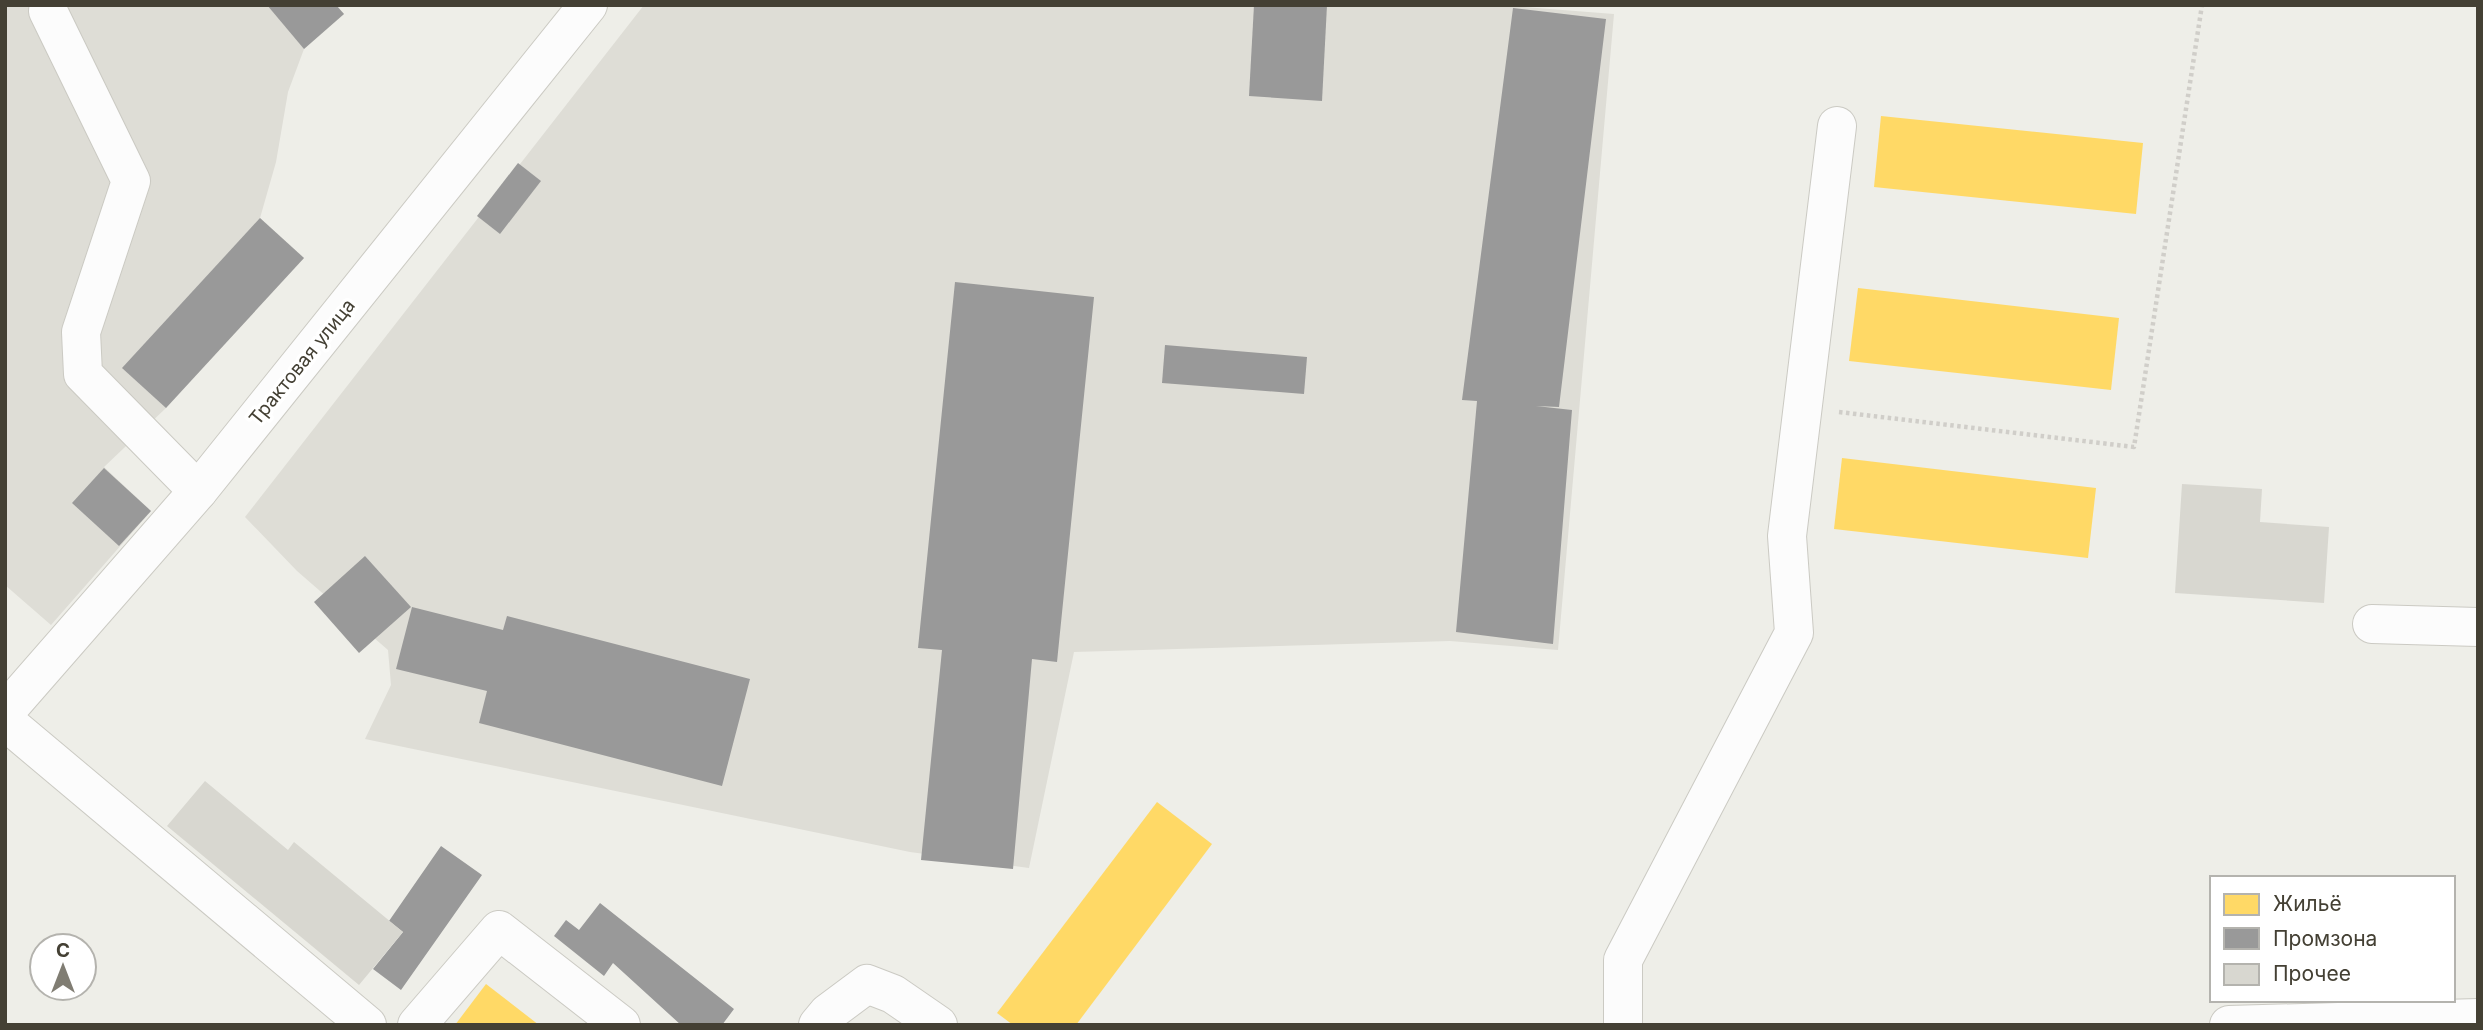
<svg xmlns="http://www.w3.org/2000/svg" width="2483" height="1030" viewBox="0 0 2483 1030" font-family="Inter,sans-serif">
	<rect width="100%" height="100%" fill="#eeeee8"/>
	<!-- industrial -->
	<g fill="#deddd6">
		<path d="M5 5H336L344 14 304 49 288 92 276 162 260 218 304 258 166 408 104 467 151 511 51 625 5 585Z"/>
		<path d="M644 5H1500L1614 14 1558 650 1450 641 1074 652 1029 868 910 852 365 739 391 685 388 650 297 571 245 517Z"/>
	</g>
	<!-- homes -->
	<g fill="#ffd966">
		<path d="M1881 116 2143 143 2136 214 1874 187Z"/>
		<path d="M1858 288 2119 318 2111 390 1849 361Z"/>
		<path d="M1842 458 2096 488 2088 558 1834 529Z"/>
		<path d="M1157 802 1212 844 1076 1025H1013L997 1013Z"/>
		<path d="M486 984 539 1025H455Z"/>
	</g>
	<!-- industry -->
	<g fill="#999">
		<path d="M267 5H336L344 14 304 49Z"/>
		<path d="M1254 5H1327L1322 101 1249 96Z"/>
		<path d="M1513 8 1606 19 1559 407 1536 406 1572 410 1553 644 1456 632 1477 401 1462 400Z"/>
		<path d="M518 163 541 181 500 234 477 216Z"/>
		<path d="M260 218 304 258 166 408 122 368Z"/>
		<path d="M955 282 1094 297 1057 662 1032 659 1013 869 921 860 942 650 918 648Z"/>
		<path d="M1165 345 1307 357 1304 394 1162 383Z"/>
		<path d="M104 468 151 511 119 546 72 503Z"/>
		<path d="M365 556 411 607 359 653 314 602Z"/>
		<path d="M412 607 503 630 507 616 750 679 722 786 479 723 487 691 396 669Z"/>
		<path d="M441 846 482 875 401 990 373 969 403 932 389 921Z"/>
		<path d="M600 903 734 1009 722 1025H681L613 963 604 976 554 936 566 920 579 930Z"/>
	</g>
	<!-- building -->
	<g fill="#d8d7d0">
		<path d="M2182 484 2262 489 2260 522 2329 527 2324 603 2175 593Z"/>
		<path d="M205 781 288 850 294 842 403 932 359 985 167 826Z"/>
	</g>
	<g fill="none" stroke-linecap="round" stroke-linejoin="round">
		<defs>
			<g id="minor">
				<path d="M48 11 131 181 81 332 83 374 198 491"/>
				<path d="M2372 624 2478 627"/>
				<path d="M5 712 198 491 588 5"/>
				<path d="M5 721 367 1025"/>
				<path d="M417 1025 499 930 621 1025"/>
				<path d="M818 1025 828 1013 867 984 893 994 938 1025"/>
				<path d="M1623 1025V960L1794 633 1787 536 1837 126"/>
				<path d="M2229 1025 2478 1018"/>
			</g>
		</defs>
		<!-- minor casing -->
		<use href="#minor" stroke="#cbcac3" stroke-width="40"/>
		<!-- path -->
		<path stroke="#d0cec9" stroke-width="4.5" stroke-dasharray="3.5 3.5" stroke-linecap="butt" d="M1839 412 2134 447 2202 5"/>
		<!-- minor -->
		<use href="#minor" stroke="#fcfcfc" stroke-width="38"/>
	</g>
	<g text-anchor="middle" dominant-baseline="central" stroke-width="7" stroke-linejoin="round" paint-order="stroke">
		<!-- street labels -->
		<g font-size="19" fill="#444034" stroke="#fff">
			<text transform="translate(302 362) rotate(-51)">Трактовая улица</text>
		</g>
	</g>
	<!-- border -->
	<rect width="2483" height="1030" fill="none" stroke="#444034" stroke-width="14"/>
	<!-- legend -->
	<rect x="2210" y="876" width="245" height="126" fill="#ffffff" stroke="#b4b3ae" stroke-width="2"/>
	<rect x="2224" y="894" width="35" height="21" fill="#ffd966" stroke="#b4b3ae" stroke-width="2"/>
	<text x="2273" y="911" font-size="21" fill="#444034">Жильё</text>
	<rect x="2224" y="928" width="35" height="21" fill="#999999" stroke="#b4b3ae" stroke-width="2"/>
	<text x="2273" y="946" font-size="21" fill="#444034">Промзона</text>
	<rect x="2224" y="964" width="35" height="21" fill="#d8d7d0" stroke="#b4b3ae" stroke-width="2"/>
	<text x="2273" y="981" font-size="21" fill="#444034">Прочее</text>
	<!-- north arrow -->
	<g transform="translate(63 967)"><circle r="33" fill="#ffffff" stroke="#b4b3ae" stroke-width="2"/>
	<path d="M0-5L12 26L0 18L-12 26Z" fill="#807d73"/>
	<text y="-10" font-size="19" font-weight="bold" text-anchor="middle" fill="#444034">С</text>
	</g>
</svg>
